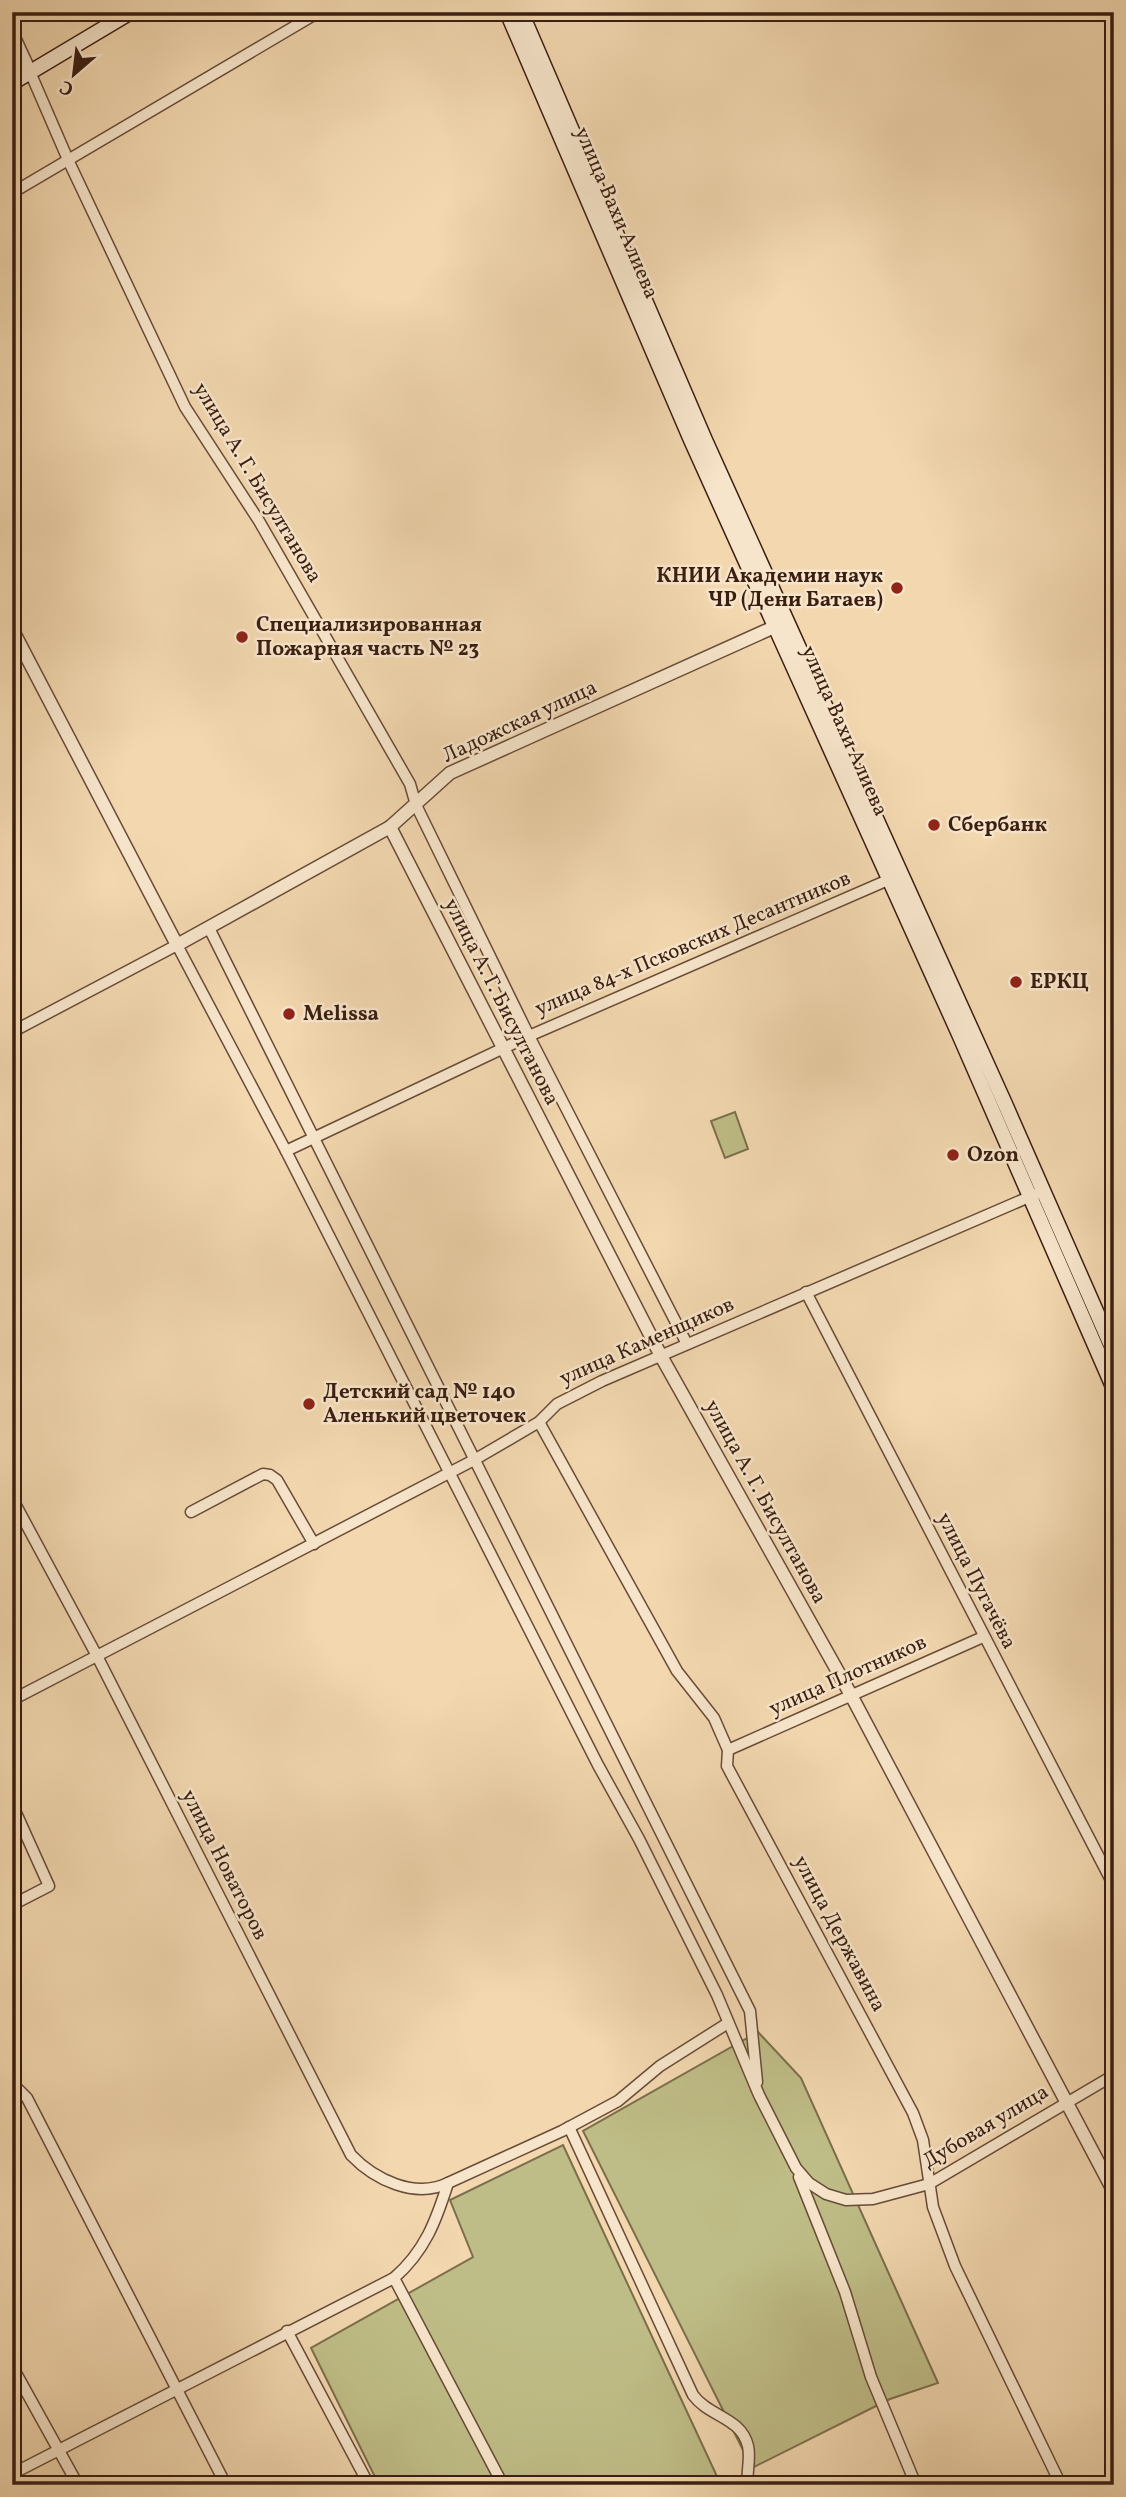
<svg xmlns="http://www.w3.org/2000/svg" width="1126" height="2497" viewBox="0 0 1126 2497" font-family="Vollkorn,serif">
	<rect width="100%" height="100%" fill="#f2d7af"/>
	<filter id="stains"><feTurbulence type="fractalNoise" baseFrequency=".00286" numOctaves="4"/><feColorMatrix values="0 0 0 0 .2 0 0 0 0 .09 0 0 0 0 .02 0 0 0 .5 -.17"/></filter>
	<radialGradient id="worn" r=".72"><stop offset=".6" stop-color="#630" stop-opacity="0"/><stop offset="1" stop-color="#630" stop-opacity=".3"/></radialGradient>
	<!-- green -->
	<g fill="#bfbd87" stroke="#7c6e4c" stroke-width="2">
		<path d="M735 1112 748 1149 725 1158 711 1121Z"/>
		<path d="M758 2032 801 2078 938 2383 890 2399 752 2468 583 2131Z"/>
		<path d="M563 2145 721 2485H379L311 2348 473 2257 450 2200Z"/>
	</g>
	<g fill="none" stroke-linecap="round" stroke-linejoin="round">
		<defs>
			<g id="minor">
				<path d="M30 72 69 162 185 407 259 521 410 784 416 805 529 1036 687 1344"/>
				<path d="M12 193 319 12"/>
				<path d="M209 928 750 2011 757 2082"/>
				<path d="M12 1032 177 945 286 1151 598 1765 639 1839 717 1995 759 2095 796 2168 809 2183 826 2194 846 2200 873 2199 929 2184 1114 2075"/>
				<path d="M286 1151 529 1036 888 880"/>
				<path d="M806 1292 1114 1886"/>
				<path d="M539 1422 677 1671 714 1718 728 1750 727 1766 913 2113 923 2140 933 2207 955 2266 1061 2485"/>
				<path d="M12 1498 97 1656 351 2155C375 2180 415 2199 448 2183"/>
				<path d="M191 1512 263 1474 270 1475 277 1480 314 1544"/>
				<path d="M12 1700 474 1460 539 1422 557 1404 602 1381 1043 1191"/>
				<path d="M728 1750 983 1637"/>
				<path d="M12 1804 49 1886 12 1905"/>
				<path d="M12 2083 27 2098 226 2485"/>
				<path d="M569 2127 693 2395C709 2417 741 2417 748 2446 751 2459 746 2472 748 2485"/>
				<path d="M799 2177 845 2292 871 2377 916 2485"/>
				<path d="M394 2278 503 2485"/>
				<path d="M287 2331 369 2485"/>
				<path d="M12 2366 78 2485"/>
				<path d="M12 2474 394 2278C425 2251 436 2221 448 2183L562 2131 618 2101 660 2066 728 2023"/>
			</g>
			<g id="tertiary">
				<path d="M12 33 30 72"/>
				<path d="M12 629 177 945 390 827 450 773 783 623"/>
				<path d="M390 827 661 1356 851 1695 1114 2192"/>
			</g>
			<g id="secondary">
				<path d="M507 12 691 440 959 1034 1114 1389"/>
				<path d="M521 12 705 440 1005 1104 1114 1352"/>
				<path d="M12 83 131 12"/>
			</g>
		</defs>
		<!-- minor casing -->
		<use href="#minor" stroke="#684c38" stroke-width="13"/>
		<!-- tertiary casing -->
		<use href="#tertiary" stroke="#684c38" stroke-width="15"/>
		<!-- secondary casing -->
		<use href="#secondary" stroke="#3a1e11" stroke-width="17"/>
		<!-- minor -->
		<use href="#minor" stroke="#f7e5cb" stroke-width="10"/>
		<!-- tertiary -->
		<use href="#tertiary" stroke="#f7e5cb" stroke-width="12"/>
		<!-- secondary -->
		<use href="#secondary" stroke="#f7e5cb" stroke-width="14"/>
	</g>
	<!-- markers -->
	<g fill="#8f2418" stroke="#f7e5cb" stroke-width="2.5">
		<circle cx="897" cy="588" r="7"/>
		<circle cx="242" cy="637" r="7"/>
		<circle cx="934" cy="825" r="7"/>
		<circle cx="1016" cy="982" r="7"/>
		<circle cx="289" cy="1014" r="7"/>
		<circle cx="953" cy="1155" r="7"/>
		<circle cx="309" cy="1404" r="7"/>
	</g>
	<g text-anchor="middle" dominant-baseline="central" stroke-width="5" stroke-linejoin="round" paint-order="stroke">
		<!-- street labels -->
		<g font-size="21" fill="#3a1e11" stroke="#f7e5cb">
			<text transform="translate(616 213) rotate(67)">улица Вахи Алиева</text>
			<text transform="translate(257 483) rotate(59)">улица А. Г. Бисултанова</text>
			<text transform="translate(520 722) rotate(-25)">Ладожская улица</text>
			<text transform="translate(844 731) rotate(66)">улица Вахи Алиева</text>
			<text transform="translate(693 944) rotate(-23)">улица 84-х Псковских Десантников</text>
			<text transform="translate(501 1002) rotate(63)">улица А. Г. Бисултанова</text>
			<text transform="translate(647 1342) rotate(-24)">улица Каменщиков</text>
			<text transform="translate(765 1502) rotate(61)">улица А. Г. Бисултанова</text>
			<text transform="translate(976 1581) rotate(63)">улица Пугачёва</text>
			<text transform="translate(848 1676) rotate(-24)">улица Плотников</text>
			<text transform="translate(224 1865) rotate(63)">улица Новаторов</text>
			<text transform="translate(839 1934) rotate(62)">улица Державина</text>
			<text transform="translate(986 2127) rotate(-31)">Дубовая улица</text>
		</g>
		<!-- poi labels -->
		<g font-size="21" font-weight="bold" fill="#3a1e11" stroke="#f7e5cb" text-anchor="start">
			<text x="883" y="576" text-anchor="end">КНИИ Академии наук<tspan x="883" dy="24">ЧР (Дени Батаев)</tspan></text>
			<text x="256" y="625">Специализированная<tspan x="256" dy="24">Пожарная часть № 23</tspan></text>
			<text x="948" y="825">Сбербанк</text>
			<text x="1030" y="982">ЕРКЦ</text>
			<text x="303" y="1014">Melissa</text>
			<text x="967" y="1155">Ozon</text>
			<text x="323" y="1392">Детский сад № 140<tspan x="323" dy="24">Аленький цветочек</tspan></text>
		</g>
	</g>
	<!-- margin -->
	<rect width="1126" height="2497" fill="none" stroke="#f2d7af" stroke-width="42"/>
	<rect x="14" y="14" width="1098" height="2469" fill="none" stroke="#3a1e11" stroke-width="3.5"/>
	<rect x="21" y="21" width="1084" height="2455" fill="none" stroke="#3a1e11" stroke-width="2"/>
	<!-- north arrow -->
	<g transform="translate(74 74) rotate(208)" stroke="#f7e5cb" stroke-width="5" paint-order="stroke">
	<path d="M0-5L12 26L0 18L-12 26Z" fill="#3a1e11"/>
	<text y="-10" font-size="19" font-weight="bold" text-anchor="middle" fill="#3a1e11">С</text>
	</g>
	<rect width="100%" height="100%" filter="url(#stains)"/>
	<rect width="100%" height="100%" fill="url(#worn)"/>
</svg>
